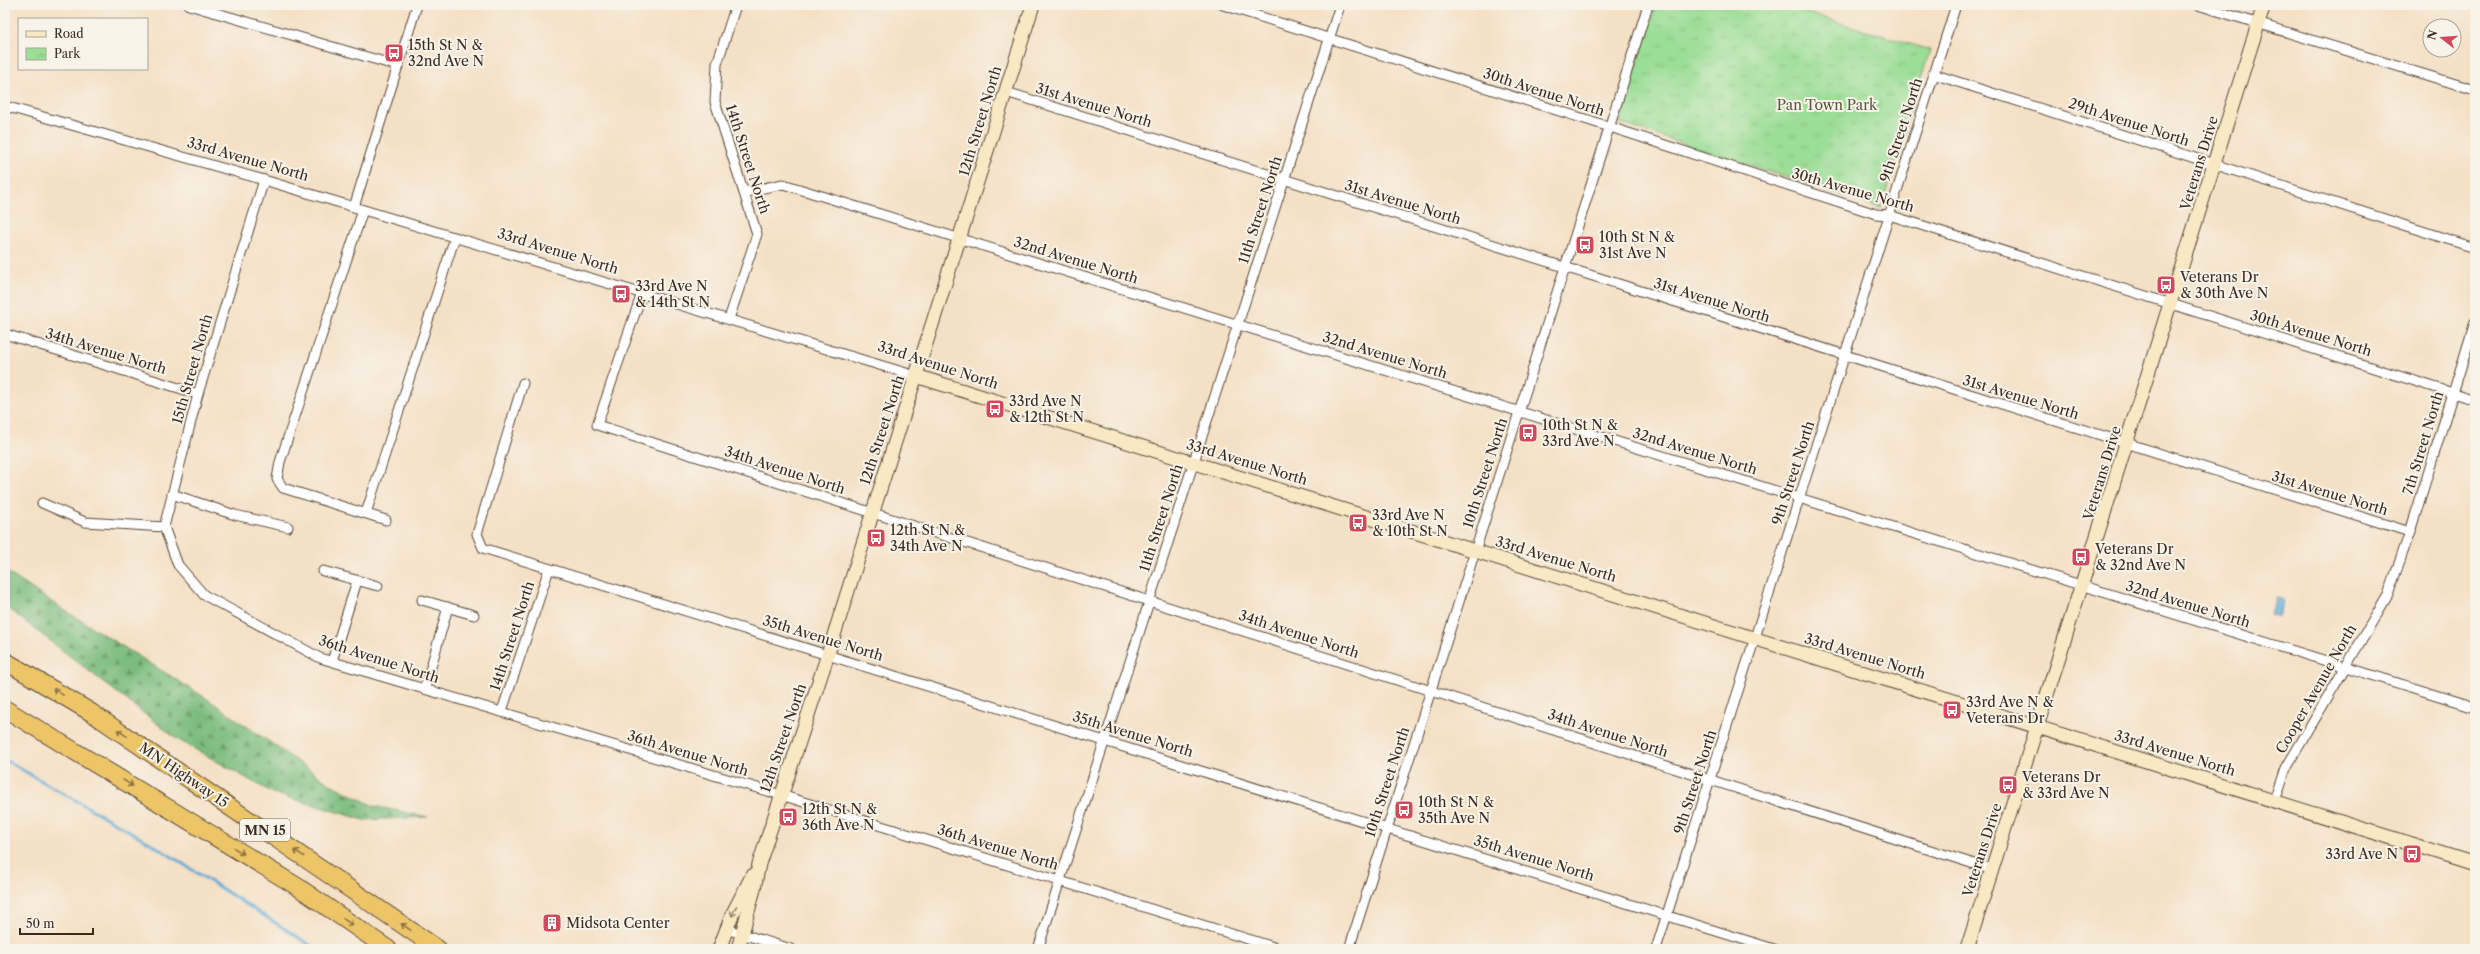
<svg xmlns="http://www.w3.org/2000/svg" width="2480" height="954" viewBox="0 0 2480 954" font-family="'Libre Caslon Text',serif">
	<defs>
		<pattern id="forest-firs" width="22" height="20" patternUnits="userSpaceOnUse"><rect width="22" height="20" fill="#7cbd7f"/><path d="M5 1l3.5 6h-7zM16 11l3.5 6h-7z" fill="#679a67"/></pattern>
		<pattern id="park-tufts" width="24" height="20" patternUnits="userSpaceOnUse"><rect width="24" height="20" fill="#9bde96"/><path d="M3 7l-1-3M5 7V3M7 7l1-3M15 17l-1-3M17 17v-4M19 17l1-3" fill="none" stroke="#86bf81"/></pattern>
	</defs>
	<rect width="100%" height="100%" fill="#f7f3e8"/>
	<filter id="ink" filterUnits="userSpaceOnUse"><feTurbulence type="fractalNoise" baseFrequency=".025" numOctaves="2"/><feDisplacementMap in="SourceGraphic" scale="8" xChannelSelector="R" yChannelSelector="G"/><feConvolveMatrix kernelMatrix="1 2 1 2 8 2 1 2 1" color-interpolation-filters="sRGB"/></filter>
	<filter id="wash" filterUnits="userSpaceOnUse"><feTurbulence type="fractalNoise" baseFrequency=".012" numOctaves="4" result="noise"/><feDisplacementMap in="SourceGraphic" scale="16" xChannelSelector="R" yChannelSelector="G"/><feGaussianBlur stdDeviation="0.9" result="paint"/><feColorMatrix in="noise" values="0 0 0 0 0 0 0 0 0 0 0 0 0 0 0 0 0 1.4 0 .05"/><feComposite in="paint" operator="in"/></filter>
	<g filter="url(#wash)">
		<rect width="100%" height="100%" fill="#f4e0c5"/>
		<!-- forest -->
		<path fill="url(#forest-firs)" stroke="#5c744e" d="M5 571 64 610 206 698 330 784 374 806 428 817 364 820 273 793 177 739 5 606Z"/>
		<!-- park -->
		<path fill="url(#park-tufts)" stroke="#6b845a" d="M1656 5H1781L1930 50 1881 208 1619 123Z"/>
		<!-- water -->
		<path fill="#5ca9d5" stroke="#4c6a7a" d="M2275 597 2282 598 2284 601 2279 617 2271 614Z"/>
		<g fill="none" stroke-linecap="round" stroke-linejoin="round">
			<!-- stream -->
			<path stroke="#5ca9d5" stroke-width="3" d="M5 760 152 844 316 949"/>
		</g>
	</g>
	<g filter="url(#ink)">
		<g fill="none" stroke-linecap="round" stroke-linejoin="round">
			<defs>
				<g id="street">
					<path d="M189 5 398 66"/>
					<path d="M1223 5 1610 127 1876 214 1889 215 2475 400"/>
					<path d="M2198 5 2475 90"/>
					<path d="M1933 74 2475 248"/>
					<path d="M1006 92 2410 532"/>
					<path d="M5 106 264 180 916 376"/>
					<path d="M264 180 198 394 164 527 178 565 204 595 320 658 781 795 1280 949"/>
					<path d="M745 192 783 184 2475 707"/>
					<path d="M354 207 417 5"/>
					<path d="M363 210 280 462 277 479 283 488 386 520"/>
					<path d="M642 293 597 425 1993 870"/>
					<path d="M729 319 757 234 715 102 717 64 736 5"/>
					<path d="M5 334 198 394"/>
					<path d="M523 383 477 534 483 548 1774 949"/>
					<path d="M172 494 235 515 288 527"/>
					<path d="M42 503 85 522 164 527"/>
					<path d="M366 513 455 237"/>
					<path d="M323 571 378 586"/>
					<path d="M422 600 474 615"/>
					<path d="M332 661 357 581"/>
					<path d="M425 688 448 607"/>
					<path d="M502 711 549 569"/>
					<path d="M2275 801 2286 768 2388 595 2410 532 2475 322"/>
					<path d="M726 929 791 949"/>
					<path d="M1038 949 1340 5"/>
					<path d="M1349 949 1648 5"/>
					<path d="M1656 949 1956 5"/>
				</g>
				<g id="secondary">
					<path d="M916 376 2475 864"/>
					<path d="M719 949 733 913 752 876"/>
					<path d="M738 949 754 889 759 864 828 654 1033 5"/>
					<path d="M1967 949 2264 5"/>
				</g>
				<g id="highway">
					<path d="M5 661 92 713 438 949"/>
					<path d="M5 709 298 887 388 949"/>
				</g>
			</defs>
			<!-- street casing -->
			<use href="#street" stroke="#574537" stroke-width="11"/>
			<!-- secondary casing -->
			<use href="#secondary" stroke="#574537" stroke-width="15"/>
			<!-- highway casing -->
			<use href="#highway" stroke="#574537" stroke-width="19"/>
			<!-- street -->
			<use href="#street" stroke="#fff" stroke-width="9"/>
			<!-- secondary -->
			<use href="#secondary" stroke="#f8e8c3" stroke-width="13"/>
			<!-- highway -->
			<use href="#highway" stroke="#edc569" stroke-width="17"/>
		</g>
		<!-- one-way arrows -->
		<defs><path id="oneway-shaft" d="M-6 0H5M1.5-3L5.5 0L1.5 3" fill="none" stroke-width="1.6" stroke-linecap="round" stroke-linejoin="round"/></defs>
		<g stroke="#8b7040">
			<use href="#oneway-shaft" transform="translate(58 692) rotate(-149)"/>
			<use href="#oneway-shaft" transform="translate(122 733) rotate(-146)"/>
			<use href="#oneway-shaft" transform="translate(128 783) rotate(32)"/>
			<use href="#oneway-shaft" transform="translate(239 851) rotate(32)"/>
			<use href="#oneway-shaft" transform="translate(299 853) rotate(-146)"/>
			<use href="#oneway-shaft" transform="translate(348 922) rotate(34)"/>
			<use href="#oneway-shaft" transform="translate(406 927) rotate(-145)"/>
		</g>
		<use stroke="#9a8970" href="#oneway-shaft" transform="translate(734 911) rotate(116)"/>
	</g>
	<!-- icons -->
	<defs>
		<symbol id="bus-square" viewBox="-11 -11 22 22"><rect x="-9" y="-9" width="18" height="18" rx="4" fill="#d1495b" stroke="#f7f3e8"/><path d="M-5-6H5V4H4V6H2V4H-2V6H-4V4H-5ZM-3.5-4V0h7V-4ZM-3.5 1.2v1.5H-2V1.2ZM2 1.2v1.5H3.5V1.2Z" fill="#fff"/></symbol>
		<symbol id="building-square" viewBox="-11 -11 22 22"><rect x="-9" y="-9" width="18" height="18" rx="4" fill="#d1495b" stroke="#f7f3e8"/><path d="M-4-6H4V6H1V3H-1V6H-4ZM-2.5-4.3h1.7v1.8h-1.7ZM.8-4.3h1.7v1.8H.8ZM-2.5-1h1.7V.8h-1.7ZM.8-1h1.7V.8H.8Z" fill="#fff"/></symbol>
	</defs>
	<g fill-rule="evenodd">
		<use href="#bus-square" x="383" y="42" width="22" height="22"/>
		<use href="#bus-square" x="1574" y="234" width="22" height="22"/>
		<use href="#bus-square" x="2155" y="274" width="22" height="22"/>
		<use href="#bus-square" x="610" y="283" width="22" height="22"/>
		<use href="#bus-square" x="984" y="398" width="22" height="22"/>
		<use href="#bus-square" x="1517" y="422" width="22" height="22"/>
		<use href="#bus-square" x="1347" y="512" width="22" height="22"/>
		<use href="#bus-square" x="865" y="527" width="22" height="22"/>
		<use href="#bus-square" x="2070" y="546" width="22" height="22"/>
		<use href="#bus-square" x="1941" y="699" width="22" height="22"/>
		<use href="#bus-square" x="1997" y="774" width="22" height="22"/>
		<use href="#bus-square" x="1393" y="799" width="22" height="22"/>
		<use href="#bus-square" x="777" y="806" width="22" height="22"/>
		<use href="#bus-square" x="2401" y="843" width="22" height="22"/>
		<use href="#building-square" x="541" y="912" width="22" height="22"/>
	</g>
	<g text-anchor="middle" dominant-baseline="central" stroke-width="4" stroke-linejoin="round" paint-order="stroke">
		<!-- shield labels -->
		<rect fill="#f7f3e8" stroke="#73665b" stroke-width="1" x="240" y="819" width="50" height="22" rx="3"/>
		<g font-size="13" font-weight="bold" fill="#3b2a1e">
			<text x="265" y="830">MN 15</text>
		</g>
		<!-- poi labels -->
		<g font-size="14" fill="#3b2a1e" stroke="#f7f3e8" text-anchor="start">
			<text x="408" y="45">15th St N &amp;<tspan x="408" dy="16">32nd Ave N</tspan></text>
			<text x="1599" y="237">10th St N &amp;<tspan x="1599" dy="16">31st Ave N</tspan></text>
			<text x="2180" y="277">Veterans Dr<tspan x="2180" dy="16">&amp; 30th Ave N</tspan></text>
			<text x="635" y="286">33rd Ave N<tspan x="635" dy="16">&amp; 14th St N</tspan></text>
			<text x="1009" y="401">33rd Ave N<tspan x="1009" dy="16">&amp; 12th St N</tspan></text>
			<text x="1542" y="425">10th St N &amp;<tspan x="1542" dy="16">33rd Ave N</tspan></text>
			<text x="1372" y="515">33rd Ave N<tspan x="1372" dy="16">&amp; 10th St N</tspan></text>
			<text x="890" y="530">12th St N &amp;<tspan x="890" dy="16">34th Ave N</tspan></text>
			<text x="2095" y="549">Veterans Dr<tspan x="2095" dy="16">&amp; 32nd Ave N</tspan></text>
			<text x="1966" y="702">33rd Ave N &amp;<tspan x="1966" dy="16">Veterans Dr</tspan></text>
			<text x="2022" y="777">Veterans Dr<tspan x="2022" dy="16">&amp; 33rd Ave N</tspan></text>
			<text x="1418" y="802">10th St N &amp;<tspan x="1418" dy="16">35th Ave N</tspan></text>
			<text x="802" y="809">12th St N &amp;<tspan x="802" dy="16">36th Ave N</tspan></text>
			<text x="2398" y="854" text-anchor="end">33rd Ave N</text>
			<text x="566" y="923">Midsota Center</text>
		</g>
		<!-- street labels -->
		<g font-size="14" fill="#3b2a1e" stroke="#f7f3e8">
			<text transform="translate(1544 92) rotate(18)">30th Avenue North</text>
			<text transform="translate(1094 105) rotate(17)">31st Avenue North</text>
			<text transform="translate(980 121) rotate(-73)">12th Street North</text>
			<text transform="translate(2129 122) rotate(18)">29th Avenue North</text>
			<text transform="translate(1901 130) rotate(-72)">9th Street North</text>
			<text transform="translate(248 159) rotate(16)">33rd Avenue North</text>
			<text transform="translate(748 159) rotate(72)">14th Street North</text>
			<text transform="translate(2199 163) rotate(-73)">Veterans Drive</text>
			<text transform="translate(1853 190) rotate(16)">30th Avenue North</text>
			<text transform="translate(1403 202) rotate(17)">31st Avenue North</text>
			<text transform="translate(1260 210) rotate(-72)">11th Street North</text>
			<text transform="translate(558 251) rotate(17)">33rd Avenue North</text>
			<text transform="translate(1076 260) rotate(17)">32nd Avenue North</text>
			<text transform="translate(1712 300) rotate(17)">31st Avenue North</text>
			<text transform="translate(2311 333) rotate(17)">30th Avenue North</text>
			<text transform="translate(106 351) rotate(17)">34th Avenue North</text>
			<text transform="translate(1385 355) rotate(17)">32nd Avenue North</text>
			<text transform="translate(938 365) rotate(18)">33rd Avenue North</text>
			<text transform="translate(192 369) rotate(-74)">15th Street North</text>
			<text transform="translate(2021 397) rotate(17)">31st Avenue North</text>
			<text transform="translate(882 430) rotate(-72)">12th Street North</text>
			<text transform="translate(2423 443) rotate(-73)">7th Street North</text>
			<text transform="translate(1695 451) rotate(17)">32nd Avenue North</text>
			<text transform="translate(1247 462) rotate(17)">33rd Avenue North</text>
			<text transform="translate(785 470) rotate(18)">34th Avenue North</text>
			<text transform="translate(1485 473) rotate(-72)">10th Street North</text>
			<text transform="translate(1793 473) rotate(-72)">9th Street North</text>
			<text transform="translate(2102 473) rotate(-73)">Veterans Drive</text>
			<text transform="translate(2330 493) rotate(17)">31st Avenue North</text>
			<text transform="translate(1161 518) rotate(-72)">11th Street North</text>
			<text transform="translate(1556 559) rotate(17)">33rd Avenue North</text>
			<text transform="translate(2188 604) rotate(17)">32nd Avenue North</text>
			<text transform="translate(1299 634) rotate(18)">34th Avenue North</text>
			<text transform="translate(512 636) rotate(-72)">14th Street North</text>
			<text transform="translate(823 638) rotate(17)">35th Avenue North</text>
			<text transform="translate(1865 656) rotate(17)">33rd Avenue North</text>
			<text transform="translate(379 659) rotate(18)">36th Avenue North</text>
			<text transform="translate(2316 689) rotate(-60)">Cooper Avenue North</text>
			<text transform="translate(1608 733) rotate(18)">34th Avenue North</text>
			<text transform="translate(1133 734) rotate(17)">35th Avenue North</text>
			<text transform="translate(783 738) rotate(-71)">12th Street North</text>
			<text transform="translate(688 753) rotate(17)">36th Avenue North</text>
			<text transform="translate(2175 753) rotate(17)">33rd Avenue North</text>
			<text transform="translate(184 775) rotate(34)">MN Highway 15</text>
			<text transform="translate(1387 782) rotate(-72)">10th Street North</text>
			<text transform="translate(1695 782) rotate(-72)">9th Street North</text>
			<text transform="translate(998 847) rotate(17)">36th Avenue North</text>
			<text transform="translate(1982 850) rotate(-72)">Veterans Drive</text>
			<text transform="translate(1534 858) rotate(17)">35th Avenue North</text>
		</g>
		<!-- park labels -->
		<g font-size="14" fill="#53573c" stroke="#f7f3e8">
			<text x="1827" y="105">Pan Town Park</text>
		</g>
	</g>
	<!-- margin -->
	<rect width="2480" height="954" fill="none" stroke="#f7f3e8" stroke-width="20"/>
	<!-- legend -->
	<rect x="18" y="18" width="130" height="52" fill="#f7f3e8" stroke="#aca397"/>
	<rect x="26" y="31" width="20" height="6" fill="#f8e8c3" stroke="#aca397"/>
	<text x="54" y="38" font-size="12" fill="#3b2a1e">Road</text>
	<rect x="26" y="48" width="20" height="12" fill="url(#park-tufts)" stroke="#aca397"/>
	<text x="54" y="58" font-size="12" fill="#3b2a1e">Park</text>
	<!-- north arrow -->
	<g transform="translate(2442 38) rotate(287)"><circle r="19" fill="#f7f3e8" stroke="#aca397"/>
	<path d="M0-3L7 15L0 10L-7 15Z" fill="#d1495b"/>
	<text y="-6" font-size="11" font-weight="bold" text-anchor="middle" fill="#3b2a1e">N</text>
	</g>
	<!-- scale -->
	<path d="M20 928v6h73v-6" fill="none" stroke="#3b2a1e" stroke-width="2"/>
	<text x="26" y="928" font-size="12" fill="#3b2a1e" stroke="#f7f3e8" stroke-width="3" paint-order="stroke">50 m</text>
</svg>
